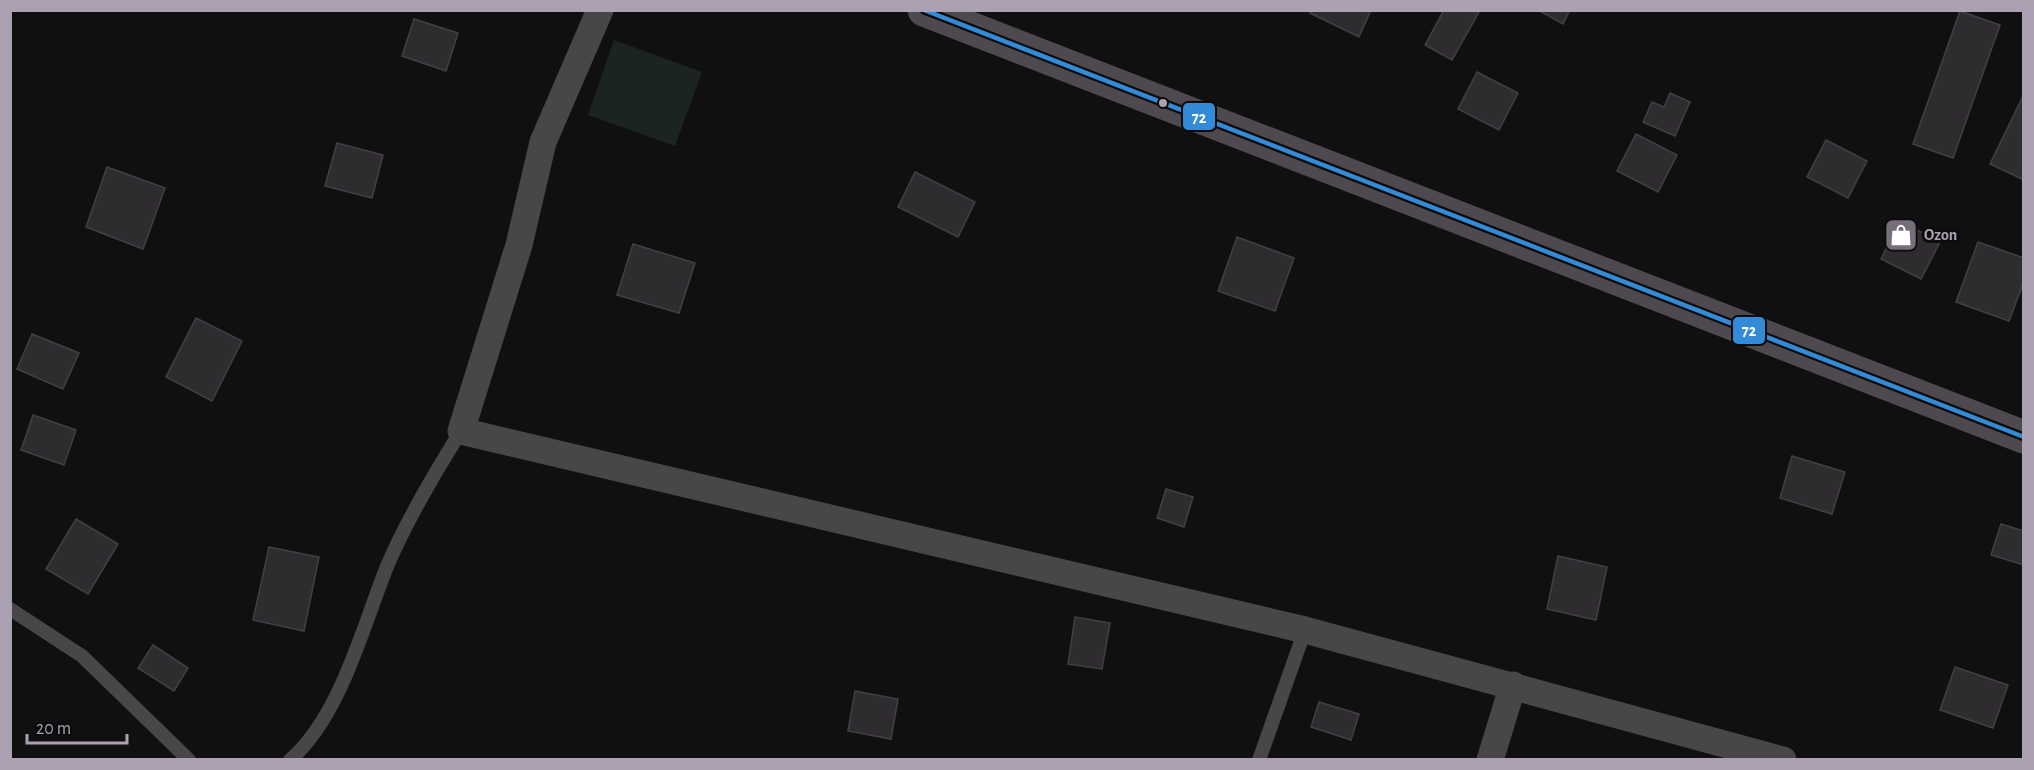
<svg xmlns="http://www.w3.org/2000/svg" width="2034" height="770" viewBox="0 0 2034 770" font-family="'Alegreya Sans',sans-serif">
	<rect width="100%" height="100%" fill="#111011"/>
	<!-- green -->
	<path fill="#1c2423" d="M614 40 702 72 675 146 588 115Z"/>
	<!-- building -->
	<g fill="#2e2c2f" stroke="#433f45" stroke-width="1.5">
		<path d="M1311 10H1371L1359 37 1310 13Z"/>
		<path d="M1444 10H1476L1479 12 1452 60 1425 45Z"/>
		<path d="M1538 10H1570L1563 24Z"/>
		<path d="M1960 11 2000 25 1953 158 1913 144Z"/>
		<path d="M414 19 458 33 446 71 402 56Z"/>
		<path d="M1477 72 1518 93 1499 130 1458 109Z"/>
		<path d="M1670 93 1690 102 1675 136 1643 122 1652 102 1664 107Z"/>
		<path d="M2024 94V180L1990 164Z"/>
		<path d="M1636 134 1677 155 1658 192 1617 171Z"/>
		<path d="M1826 140 1867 161 1848 198 1807 177Z"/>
		<path d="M337 143 383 155 372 198 325 186Z"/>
		<path d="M107 167 165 188 143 249 86 227Z"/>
		<path d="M915 172 975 202 958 237 898 207Z"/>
		<path d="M1900 221 1940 242 1921 279 1881 259Z"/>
		<path d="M1237 237 1294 258 1275 311 1218 291Z"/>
		<path d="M1978 242 2024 258V281L2009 321 1956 302Z"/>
		<path d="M633 244 695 263 679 313 617 295Z"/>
		<path d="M196 318 242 341 212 401 166 377Z"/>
		<path d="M32 334 79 353 63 389 17 369Z"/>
		<path d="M33 415 76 430 64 465 21 450Z"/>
		<path d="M1792 456 1845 472 1832 514 1780 498Z"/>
		<path d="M1166 489 1193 497 1184 527 1157 518Z"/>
		<path d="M76 519 118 544 88 594 46 569Z"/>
		<path d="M2001 524 2024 531V565L1991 555Z"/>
		<path d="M269 547 319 557 304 631 253 620Z"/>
		<path d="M1558 556 1607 567 1596 620 1547 609Z"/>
		<path d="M1075 617 1110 623 1102 669 1068 664Z"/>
		<path d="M153 645 188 668 174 691 138 668Z"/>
		<path d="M1955 667 2008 685 1993 728 1940 710Z"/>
		<path d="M855 691 898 699 891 739 848 731Z"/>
		<path d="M1319 702 1359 714 1351 740 1311 727Z"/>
	</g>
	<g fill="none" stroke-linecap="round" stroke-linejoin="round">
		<!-- lane -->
		<g stroke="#49464a" stroke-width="14">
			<path d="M10 609 82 656 189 760"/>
			<path d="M290 760C341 716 363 625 388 564 408 518 434 474 461 431"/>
			<path d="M1259 760 1305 630"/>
		</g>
		<!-- street -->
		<g stroke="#49464a" stroke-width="27">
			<path d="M600 10 543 142 519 245 461 431 1305 630 1783 760"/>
			<path d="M1490 760 1513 685"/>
		</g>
		<!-- secondary -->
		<path stroke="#4d494f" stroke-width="33" d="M924 10 2024 437"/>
		<defs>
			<path id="bus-1" d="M924 10 2024 437"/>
		</defs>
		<!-- bus-1 casing -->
		<use href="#bus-1" stroke="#0c0b0c" stroke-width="9"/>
		<!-- bus-1 -->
		<use href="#bus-1" stroke="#338bd7" stroke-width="4.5"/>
	</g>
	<!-- icons -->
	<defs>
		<symbol id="shop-square" viewBox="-11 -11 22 22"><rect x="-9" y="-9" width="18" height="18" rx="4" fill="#766e7a" stroke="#0c0b0c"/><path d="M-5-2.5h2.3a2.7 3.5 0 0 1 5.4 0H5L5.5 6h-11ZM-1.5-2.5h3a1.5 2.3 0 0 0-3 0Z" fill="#fff"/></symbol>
	</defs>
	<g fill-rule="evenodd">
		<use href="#shop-square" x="1882" y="216" width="38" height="38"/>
	</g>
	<!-- markers -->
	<circle fill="#aca0b3" stroke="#0c0b0c" stroke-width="2" cx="1163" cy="103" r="5"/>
	<g text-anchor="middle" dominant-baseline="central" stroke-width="6" stroke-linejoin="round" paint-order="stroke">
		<!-- poi labels -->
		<g font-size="16" font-weight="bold" fill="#aca0b3" stroke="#0c0b0c" text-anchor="start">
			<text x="1924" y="235">Ozon</text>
		</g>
	</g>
	<g stroke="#0c0b0c" stroke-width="2">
		<rect x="1182" y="102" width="34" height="29" rx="6" fill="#338bd7"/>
		<rect x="1732" y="316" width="34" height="29" rx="6" fill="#338bd7"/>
	</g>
	<g font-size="16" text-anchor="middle" font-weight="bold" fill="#fff">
		<text x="1199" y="123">72</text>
		<text x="1749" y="336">72</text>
	</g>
	<!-- border -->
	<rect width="2034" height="770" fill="none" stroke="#aca0b3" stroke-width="24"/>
	<!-- scale -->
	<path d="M27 734v9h100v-9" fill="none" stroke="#aca0b3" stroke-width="3"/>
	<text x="36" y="734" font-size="18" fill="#aca0b3" stroke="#0c0b0c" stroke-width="4.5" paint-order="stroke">20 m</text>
</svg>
